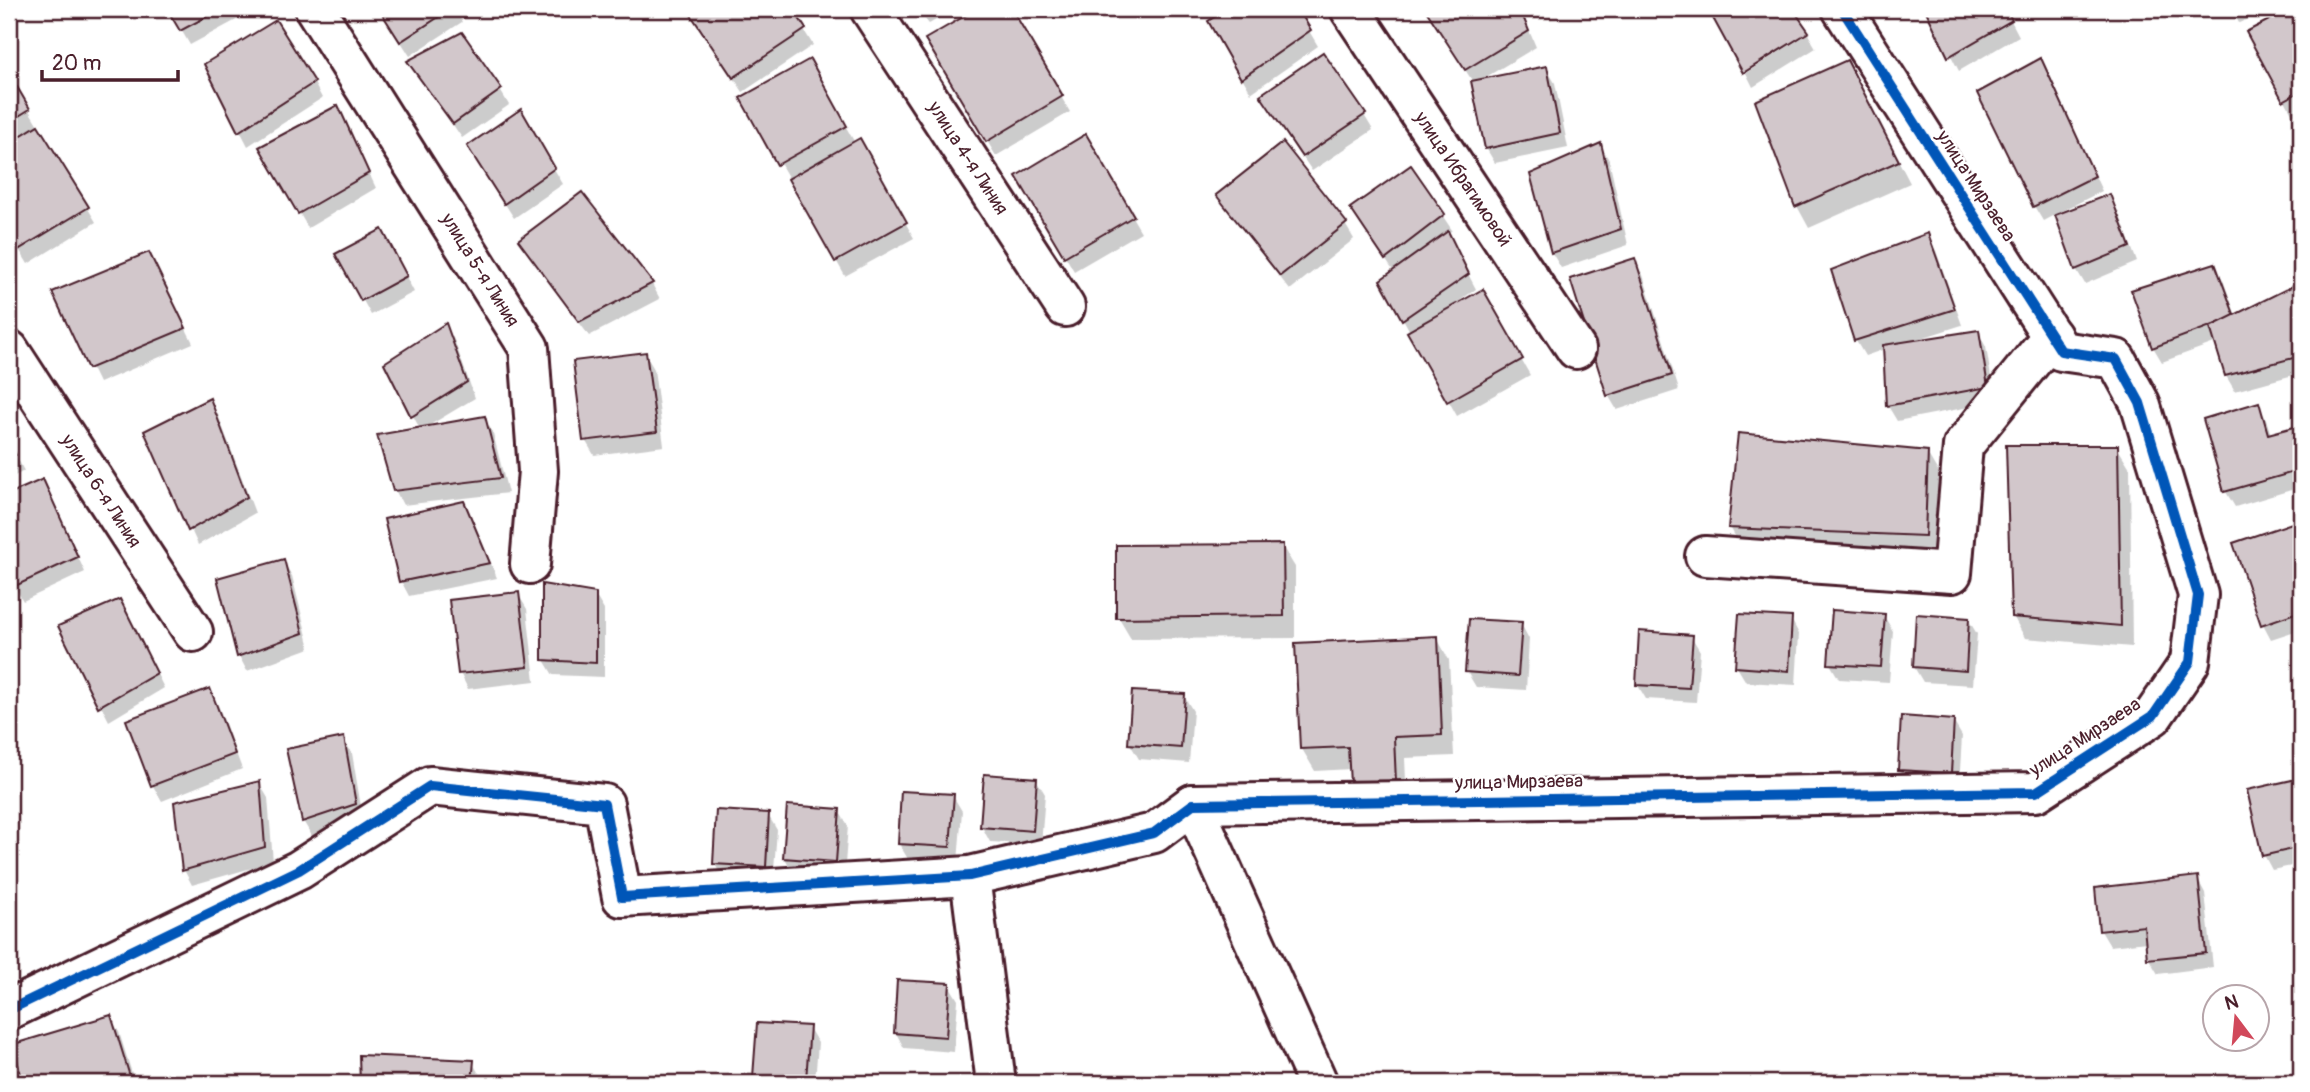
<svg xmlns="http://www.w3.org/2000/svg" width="2310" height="1092" viewBox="0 0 2310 1092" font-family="Pangolin,sans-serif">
	<rect width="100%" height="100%" fill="#fff"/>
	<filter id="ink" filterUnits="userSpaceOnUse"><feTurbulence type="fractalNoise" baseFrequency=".0143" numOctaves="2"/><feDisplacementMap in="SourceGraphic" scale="14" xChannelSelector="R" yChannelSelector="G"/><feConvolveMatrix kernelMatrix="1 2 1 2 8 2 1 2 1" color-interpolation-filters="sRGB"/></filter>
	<g filter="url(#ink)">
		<!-- shadow -->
		<g fill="#0003">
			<path d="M169 9H252L253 11 190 45Z"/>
			<path d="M380 9H455L462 22 410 56Z"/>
			<path d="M689 9H791L813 45 743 92Z"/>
			<path d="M917 9H955L929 24Z"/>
			<path d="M980 9H1010L1070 112 996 156 927 40Z"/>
			<path d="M1230 9H1296L1318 46 1251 93 1210 22Z"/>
			<path d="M1426 9H1520L1536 47 1481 80 1546 68 1555 83 1568 148 1495 163 1486 148 1473 82Z"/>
			<path d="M1927 9H2005L2019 36 1959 71Z"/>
			<path d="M2231 9H2269L2239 23Z"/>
			<path d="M2294 9H2301V111L2293 115 2249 33Z"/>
			<path d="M1808 34 1816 48 1753 87 1746 73Z"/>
			<path d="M809 61 855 143 859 141 914 238 845 276 743 99Z"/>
			<path d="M410 62 500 90 509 105 462 138Z"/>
			<path d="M206 65 314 83 322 98 248 146Z"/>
			<path d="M2049 76 2102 191 2058 213 2059 215 2109 196 2118 211 2137 262 2085 284 2076 269 2056 214 2043 221 2034 206Z"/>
			<path d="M9 77 96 222 28 264 9 233Z"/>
			<path d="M1859 84 1910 183 1809 228 1797 206 1757 102Z"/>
			<path d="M1271 110 1364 115 1373 130 1312 171Z"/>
			<path d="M520 111 563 184 514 218 478 162Z"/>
			<path d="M345 122 376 188 308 228 262 148Z"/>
			<path d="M1085 137 1141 232 1074 271 1018 176Z"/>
			<path d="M1601 146 1609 160 1628 245 1561 268 1552 253 1532 175Z"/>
			<path d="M1410 167 1452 230 1447 234 1476 289 1455 304 1456 307 1482 292 1530 375 1457 416 1382 281 1394 272 1361 223Z"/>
			<path d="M582 195 652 284 660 299 589 336 520 240Z"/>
			<path d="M1218 195 1345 224 1354 239 1290 290 1227 210Z"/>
			<path d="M1928 236 1936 251 1962 325 1915 340V342L1978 332 1986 347 1995 402 1897 421 1888 406 1885 349 1865 356 1856 341 1833 271Z"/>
			<path d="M390 246 414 292 371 315 338 255Z"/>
			<path d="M1634 261 1643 275 1679 390 1617 410 1608 395Z"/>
			<path d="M2214 265 2223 280 2236 316 2301 284V373L2235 391 2226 376 2217 342 2162 362 2153 347Z"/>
			<path d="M157 269 193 343 99 383 55 293Z"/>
			<path d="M446 325 454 340 475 398 425 428 484 418 493 433 508 493 403 505 395 490 420 429 386 364Z"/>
			<path d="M645 354 654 369 664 446 594 455 585 440Z"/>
			<path d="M209 401 218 415 255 513 198 545 146 432Z"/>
			<path d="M2258 404 2266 419 2271 435 2301 426V487L2235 507 2226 492 2205 420Z"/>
			<path d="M9 442 24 471 9 479Z"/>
			<path d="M2117 447 2130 468 2132 647 2025 638 2013 616Z"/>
			<path d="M1927 453 1940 475 1937 557 1742 549 1730 527Z"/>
			<path d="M42 481 85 572 23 601 9 577V496Z"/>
			<path d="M464 503 472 518 497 578 409 596 401 581Z"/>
			<path d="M2301 522V629L2271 639 2263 624 2235 545Z"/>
			<path d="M1282 546 1295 567V638L1131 639 1118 617Z"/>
			<path d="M283 561 292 576 310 648 247 671 239 656Z"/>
			<path d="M518 594 527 609 535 681 468 689 460 673Z"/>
			<path d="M595 595 604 610V677L553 675 544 660Z"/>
			<path d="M128 616 164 688 109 721 61 627Z"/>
			<path d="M1884 616 1893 631 1889 682 1839 679 1830 664Z"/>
			<path d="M1791 619 1799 634 1796 685 1746 682 1737 667Z"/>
			<path d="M1968 619 1977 634 1973 685 1923 682 1914 667Z"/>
			<path d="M1521 624 1529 639 1526 690 1476 687 1467 672Z"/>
			<path d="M1691 636 1700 651 1696 702 1646 699 1637 684Z"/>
			<path d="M1437 638 1449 660 1454 756 1405 758 1407 804 1351 769 1315 771 1302 749 1297 645Z"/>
			<path d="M209 690 218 705 242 769 162 801 153 786 128 721Z"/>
			<path d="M1184 696 1193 711 1189 763 1139 759 1130 744Z"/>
			<path d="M1953 721 1962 736 1959 788 1908 784 1900 769Z"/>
			<path d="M343 739 352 753 363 819 312 836 303 821Z"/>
			<path d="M1036 779 1045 794 1041 845 990 842 982 827Z"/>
			<path d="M2301 780V864L2272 870 2264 855 2249 792Z"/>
			<path d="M259 783 268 798 273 862 192 885 184 870Z"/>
			<path d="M953 796 962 811 958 862 908 859 899 844Z"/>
			<path d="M839 811 848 826 844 877 793 873 785 858Z"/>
			<path d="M768 815 777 830 773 882 723 878 714 863Z"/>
			<path d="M2197 878 2205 893 2213 967 2158 974 2149 959 2147 942 2110 946 2101 931Z"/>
			<path d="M949 985 958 1000 954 1052 904 1048 896 1033Z"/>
			<path d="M110 1017 119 1032 135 1083H24L16 1045Z"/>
			<path d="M809 1028 818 1043 815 1083H759L755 1076Z"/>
			<path d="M361 1057 472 1062 481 1077V1083H361Z"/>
		</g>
		<!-- building -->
		<g fill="#d2c7cb" stroke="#4a1f2b" stroke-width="2">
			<path d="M167 9H221L180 31Z"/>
			<path d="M379 9H451L400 42Z"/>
			<path d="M687 9H793L806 29 733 78Z"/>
			<path d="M977 9H1012L1063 96 986 142 925 39Z"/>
			<path d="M1227 9H1298L1311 30 1241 79 1208 21Z"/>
			<path d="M1425 9H1520L1529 31 1465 70Z"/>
			<path d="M1708 9H1793L1809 32 1743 73Z"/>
			<path d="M1925 9H2006L2012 20 1948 57Z"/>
			<path d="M2290 9H2301V91L2283 101 2246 32Z"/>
			<path d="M276 20 315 82 238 132 204 64Z"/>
			<path d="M462 32 502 89 453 124 407 61Z"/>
			<path d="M1323 52 1366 114 1302 157 1260 95Z"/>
			<path d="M2041 58 2095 176 2033 207 1977 93Z"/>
			<path d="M810 59 847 126 777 165 740 98Z"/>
			<path d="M1847 60 1899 161 1795 207 1755 101Z"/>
			<path d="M1547 66 1560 133 1485 149 1471 81Z"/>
			<path d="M9 73 30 109 9 122Z"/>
			<path d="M338 105 369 173 298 214 259 147Z"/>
			<path d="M521 109 555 168 504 204 467 146Z"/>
			<path d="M38 125 89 207 18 250 9 235V143Z"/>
			<path d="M1086 134 1134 216 1064 257 1016 176Z"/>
			<path d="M860 138 907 222 835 262 788 179Z"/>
			<path d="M1283 142 1347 223 1280 276 1216 195Z"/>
			<path d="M1601 143 1621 229 1551 253 1530 174Z"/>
			<path d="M1411 165 1445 214 1385 260 1350 208Z"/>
			<path d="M582 192 653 283 579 322 518 240Z"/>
			<path d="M2110 194 2130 247 2075 270 2055 215Z"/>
			<path d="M382 229 407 276 361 301 335 254Z"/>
			<path d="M1448 231 1469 274 1402 320 1380 280Z"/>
			<path d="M1928 233 1955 309 1854 341 1831 270Z"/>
			<path d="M149 252 186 328 88 369 52 292Z"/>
			<path d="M1635 258 1672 375 1607 396 1570 279Z"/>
			<path d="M2215 263 2235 317 2152 348 2131 290Z"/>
			<path d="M2301 282V356L2225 376 2210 327Z"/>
			<path d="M1483 289 1523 359 1447 402 1407 332Z"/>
			<path d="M446 323 467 382 411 417 384 363Z"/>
			<path d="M1979 330 1988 387 1886 406 1883 345Z"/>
			<path d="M646 352 657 432 583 441 573 361Z"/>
			<path d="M210 398 247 497 188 531 144 431Z"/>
			<path d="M2259 402 2268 434 2301 425V470L2224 492 2203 419Z"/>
			<path d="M485 416 501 478 393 491 377 435Z"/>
			<path d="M1738 433 1928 451 1925 536 1728 528Z"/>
			<path d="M9 440 16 455 9 459Z"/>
			<path d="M2006 445H2118L2121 626 2011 617Z"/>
			<path d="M43 479 78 557 13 587 9 581V494Z"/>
			<path d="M464 501 490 563 399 582 384 519Z"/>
			<path d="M2301 520V611L2261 625 2233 543Z"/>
			<path d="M1283 544 1284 616 1116 618V545Z"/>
			<path d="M284 559 303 633 237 657 217 578Z"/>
			<path d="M542 584 596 593V663L542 660Z"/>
			<path d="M519 592 528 667 458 674 449 600Z"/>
			<path d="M120 599 157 673 98 707 58 626Z"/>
			<path d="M1832 610 1885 614 1881 667 1828 664Z"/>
			<path d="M1739 614 1792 617 1789 671 1735 667Z"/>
			<path d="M1916 614 1969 618 1966 671 1913 667Z"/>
			<path d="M1469 619 1522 622 1518 676 1465 672Z"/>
			<path d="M1639 631 1693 635 1689 688 1636 685Z"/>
			<path d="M1438 636 1442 735 1394 737 1396 782 1350 784 1348 747 1300 749 1295 643Z"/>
			<path d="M210 688 235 754 151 786 126 720Z"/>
			<path d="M1132 691 1185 694 1181 748 1128 744Z"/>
			<path d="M1901 716 1954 720 1951 773 1898 770Z"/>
			<path d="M344 737 356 804 302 822 286 749Z"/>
			<path d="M984 774 1037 778 1033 831 980 827Z"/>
			<path d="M2301 778V847L2262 856 2247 790Z"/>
			<path d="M260 781 265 847 182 871 174 802Z"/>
			<path d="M901 791 954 794 950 847 898 844Z"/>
			<path d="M787 805 840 809 836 862 783 858Z"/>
			<path d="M716 810 769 813 766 867 713 864Z"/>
			<path d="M2198 876 2206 953 2147 959 2144 926 2099 931 2095 888Z"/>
			<path d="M897 980 950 983 946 1037 894 1033Z"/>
			<path d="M111 1015 132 1083H22L14 1044Z"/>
			<path d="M757 1023 810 1026 806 1080 753 1077Z"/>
			<path d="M359 1055 474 1060 472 1083H360Z"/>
		</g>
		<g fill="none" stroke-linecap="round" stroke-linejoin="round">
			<defs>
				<g id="minor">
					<path d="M315 9 529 348 538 471 530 564"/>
					<path d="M870 9 1065 307"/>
					<path d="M1350 9 1576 349"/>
					<path d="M9 350 193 632"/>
					<path d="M1705 556 1952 573 1963 446 2052 336"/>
					<path d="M1193 804 2036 792 2153 716 2190 662 2198 595 2140 403 2116 359 2061 351 1842 9"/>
					<path d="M1193 804 1318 1083"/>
					<path d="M970 876 996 1083"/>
					<path d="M9 1010 299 870 430 786 604 804 622 897 970 876 1154 833 1193 804"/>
				</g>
			</defs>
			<!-- minor casing -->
			<use href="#minor" stroke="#4a1f2b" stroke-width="44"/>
			<!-- minor -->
			<use href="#minor" stroke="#fff" stroke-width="38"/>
			<defs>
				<path id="cycleway" d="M9 1010 299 870 430 786 604 804 622 897 970 876 1154 833 1193 804 2036 792 2153 716 2190 662 2198 595 2140 403 2116 359 2061 351 1842 9"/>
			</defs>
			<!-- cycleway casing -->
			<use href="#cycleway" stroke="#fff" stroke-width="15"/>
			<!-- cycleway -->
			<use href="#cycleway" stroke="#0057b8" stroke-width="10"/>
		</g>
	</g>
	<g text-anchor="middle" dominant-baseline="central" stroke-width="5" stroke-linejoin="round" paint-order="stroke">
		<!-- street labels -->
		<g font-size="19" fill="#4a1f2b" stroke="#fff">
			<text transform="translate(968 158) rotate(57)">улица 4-я Линия</text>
			<text transform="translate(1463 179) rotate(56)">улица Ибрагимовой</text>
			<text transform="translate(1976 186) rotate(57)">улица Мирзаева</text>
			<text transform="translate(480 270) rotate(58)">улица 5-я Линия</text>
			<text transform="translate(101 491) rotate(57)">улица 6-я Линия</text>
			<text transform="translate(2085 737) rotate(-33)">улица Мирзаева</text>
			<text transform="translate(1519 782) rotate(-1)">улица Мирзаева</text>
		</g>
	</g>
	<!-- margin -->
	<rect width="2310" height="1092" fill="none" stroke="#fff" stroke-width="35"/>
	<rect x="18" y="18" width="2275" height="1057" fill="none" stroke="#4a1f2b" stroke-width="2.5" filter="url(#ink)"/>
	<!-- north arrow -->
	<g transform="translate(2236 1018) rotate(344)"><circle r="33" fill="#ffffff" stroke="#b7a5aa" stroke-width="2"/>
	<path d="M0-5L12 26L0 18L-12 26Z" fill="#d1495b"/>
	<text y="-10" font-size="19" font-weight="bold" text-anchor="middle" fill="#4a1f2b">N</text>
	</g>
	<!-- scale -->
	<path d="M42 70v10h136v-10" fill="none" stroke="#4a1f2b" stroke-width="3.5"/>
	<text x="52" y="70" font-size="21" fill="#4a1f2b" stroke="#ffffff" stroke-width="5" paint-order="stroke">20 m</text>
</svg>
